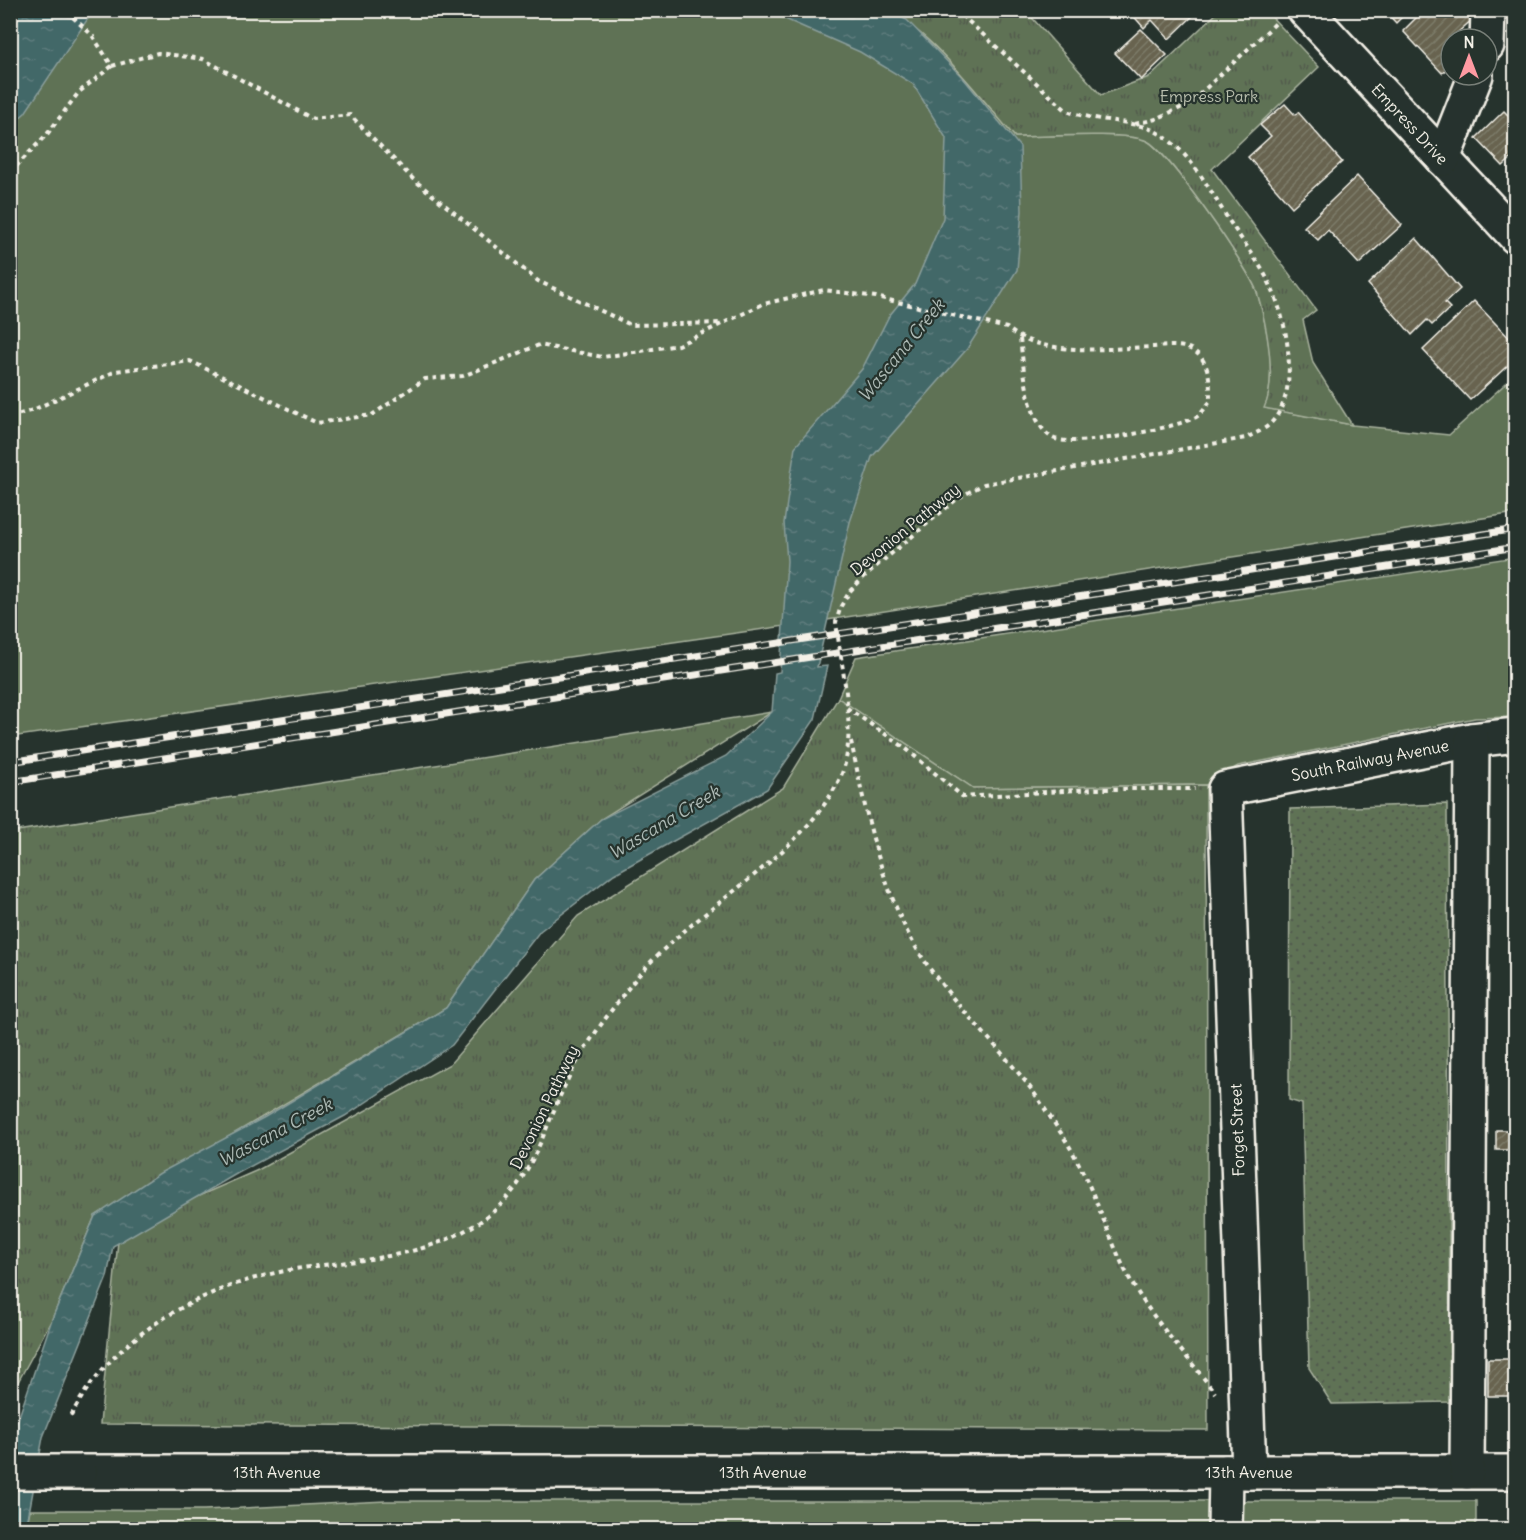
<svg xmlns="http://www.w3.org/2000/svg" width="1526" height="1540" viewBox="0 0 1526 1540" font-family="Delius,sans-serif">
	<defs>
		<pattern id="park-tufts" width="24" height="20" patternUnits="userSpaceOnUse" patternTransform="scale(1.5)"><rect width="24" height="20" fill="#5e7255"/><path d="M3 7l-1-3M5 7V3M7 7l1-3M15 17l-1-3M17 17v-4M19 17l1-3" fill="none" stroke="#525b4d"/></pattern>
		<pattern id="garden-dots" width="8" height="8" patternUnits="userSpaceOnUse" patternTransform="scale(1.5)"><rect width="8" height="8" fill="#5e7255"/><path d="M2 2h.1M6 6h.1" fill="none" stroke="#525b4d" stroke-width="1.8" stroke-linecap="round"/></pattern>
		<pattern id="water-ripples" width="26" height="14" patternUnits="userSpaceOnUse" patternTransform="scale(1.5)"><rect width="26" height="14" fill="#436768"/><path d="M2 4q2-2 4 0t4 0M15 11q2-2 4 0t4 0" fill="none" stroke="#5f7d7e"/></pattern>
		<pattern id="building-hatch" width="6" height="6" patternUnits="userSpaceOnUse" patternTransform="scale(1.5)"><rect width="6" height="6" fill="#676450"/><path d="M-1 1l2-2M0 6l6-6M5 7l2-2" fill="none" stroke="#7d7b69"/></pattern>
	</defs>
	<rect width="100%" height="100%" fill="#26332d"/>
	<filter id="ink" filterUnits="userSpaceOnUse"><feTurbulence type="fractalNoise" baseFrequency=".0167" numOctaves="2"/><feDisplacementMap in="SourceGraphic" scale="12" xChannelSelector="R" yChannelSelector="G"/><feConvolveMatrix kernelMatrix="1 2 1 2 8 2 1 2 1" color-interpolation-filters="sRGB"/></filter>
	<g filter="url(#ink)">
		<!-- grass -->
		<g fill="#5e7255" stroke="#a9b29e" stroke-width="1.5">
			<path d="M11 11H887C933 33 980 97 1015 137 1043 137 1126 131 1147 141 1166 149 1250 270 1257 292 1267 326 1277 375 1265 408L1352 425 1449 435 1515 375V513L827 620 11 737Z"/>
			<path d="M1515 557V717L1475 718 1238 766 1206 785 973 788 838 698 856 657Z"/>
			<path d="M386 1501H1476V1530H26L30 1510H204Z"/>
		</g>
		<!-- park -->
		<g fill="url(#park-tufts)" stroke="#a9b29e" stroke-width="1.5">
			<path d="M887 11H1026L1101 95 1149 77 1219 11H1266L1319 67 1212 169 1316 310 1303 320 1313 363 1352 425 1264 408C1278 380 1266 322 1257 292 1250 270 1166 149 1147 141 1125 131 1043 137 1015 137 980 97 933 33 887 11Z"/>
			<path d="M838 698 973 788 1206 785 1208 1430 100 1424 119 1231 258 1170 450 1064 578 916 783 788Z"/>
			<path d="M772 712 601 819 534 880 446 1008 95 1216 52 1319 11 1395V832Z"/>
		</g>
		<!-- garden -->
		<path fill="url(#garden-dots)" stroke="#a9b29e" stroke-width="1.5" d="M1447 804 1450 1402 1332 1404 1309 1368 1302 1104 1289 1100 1290 809Z"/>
		<!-- water -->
		<g fill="url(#water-ripples)" stroke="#8a9e9b" stroke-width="1.5">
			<path d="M11 10 93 11 25 113 11 125Z"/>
			<path d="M767 11H887L907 20 964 79 1020 147 1022 211 1017 270 967 349 872 457 850 522 817 667 827 666 815 719 767 789 614 874 540 931 452 1045 345 1116 238 1173 113 1246 107 1277 43 1437 26 1529 11 1530V1440L52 1319 95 1216 160 1173 265 1117 446 1008 534 880 601 819 726 756 772 712 775 673 780 672 787 561 784 523 795 447 862 369 889 316 915 284 943 218 946 138 913 84 860 52Z"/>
		</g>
		<!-- building -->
		<g fill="url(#building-hatch)" stroke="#f4f1e8" stroke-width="1.5">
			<path d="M1132 10H1199L1169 39 1152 20 1144 28 1130 12Z"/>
			<path d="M1384 10H1409L1396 23Z"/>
			<path d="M1424 10H1469L1475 17 1455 35 1459 39H1451V65L1442 73 1403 31Z"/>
			<path d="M1141 29 1167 55 1141 80 1115 53Z"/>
			<path d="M1285 104 1295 115 1298 112 1342 162 1292 207 1248 157 1271 136 1260 125Z"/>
			<path d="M1504 111 1516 123V154L1503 166 1476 138Z"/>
			<path d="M1357 176 1402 225 1359 264 1328 230 1318 240 1304 227Z"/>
			<path d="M1416 238 1460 289 1445 303 1450 308 1432 325 1427 320 1412 335 1368 284Z"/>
			<path d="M1474 301 1516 345V358L1470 400 1423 350Z"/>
			<path d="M1509 1125H1516V1150H1496V1130H1509Z"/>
			<rect x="1511" y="1320" width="5" height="36"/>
			<rect x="1488" y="1359" width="28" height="37"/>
		</g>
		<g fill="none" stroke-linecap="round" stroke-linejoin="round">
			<defs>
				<g id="minor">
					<path d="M1305 10 1516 237"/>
					<path d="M1487 45 1488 10"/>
					<path d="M1443 159 1476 75"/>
					<path d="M80 1472H1516"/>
					<path d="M1249 1472 1225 789 1472 740 1516 735"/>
					<path d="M1467 1472 1472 740"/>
					<path d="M1225 1530 1226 1472"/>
				</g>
			</defs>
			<!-- minor casing -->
			<use href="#minor" stroke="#f4f1e8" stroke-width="38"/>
			<!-- path -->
			<g stroke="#f4f1e8" stroke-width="4" stroke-dasharray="4.5 4.5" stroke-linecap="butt">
				<path d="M112 66 158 53 203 59 313 119 350 115 413 179 538 281 631 325 723 323"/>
				<path d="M1135 124 1156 119 1189 104 1277 22"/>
				<path d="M10 173 48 133 79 92 112 66 92 35 65 10"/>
				<path d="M10 417 33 410 116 371 190 361 317 423 372 415 425 379 463 376 539 345 603 357 678 345 763 304 824 290 876 297 1007 328C1043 358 1109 348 1154 347 1166 346 1184 344 1194 351 1211 363 1210 384 1210 402 1205 407 1201 416 1194 418 1174 428 1068 450 1051 437 1026 419 1024 367 1020 339"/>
				<path d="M847 708 904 747 963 797 1095 789H1195"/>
				<path d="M851 741C864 803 876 865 903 923 931 984 984 1029 1025 1081 1038 1097 1049 1116 1061 1133 1089 1175 1103 1223 1124 1268 1147 1315 1184 1351 1215 1393"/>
				<path d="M71 1416C115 1329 216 1279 309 1267 366 1259 422 1257 473 1226 533 1191 542 1128 572 1071 588 1041 609 1013 630 986 688 910 799 863 840 778 859 737 841 667 836 622L841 606 850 591 867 574 958 498 984 484 1246 438C1253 434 1264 430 1270 424 1301 394 1288 324 1272 289 1262 265 1242 241 1228 219 1210 190 1190 152 1160 134 1140 120 1095 122 1067 111L956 10"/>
				<path d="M60 1526V1530"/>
			</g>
			<!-- minor -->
			<use href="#minor" stroke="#26332d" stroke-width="33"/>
			<defs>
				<g id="rail">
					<path d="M10 762 1516 529"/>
					<path d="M10 782 1516 547"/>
				</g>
			</defs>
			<!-- rail casing -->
			<use href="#rail" stroke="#f4f1e8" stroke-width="7"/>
			<!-- rail -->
			<use href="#rail" stroke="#26332d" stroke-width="4.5" stroke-dasharray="14" stroke-linecap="butt"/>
			<defs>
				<path id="minor-bridge" d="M10 1472H80"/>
			</defs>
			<!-- minor-bridge casing -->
			<use href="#minor-bridge" stroke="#f4f1e8" stroke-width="38" stroke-linecap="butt"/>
			<!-- minor-bridge -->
			<use href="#minor-bridge" stroke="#26332d" stroke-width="33"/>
		</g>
	</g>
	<g text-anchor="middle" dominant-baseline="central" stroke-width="4.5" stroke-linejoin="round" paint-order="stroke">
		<!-- park labels -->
		<g font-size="16" fill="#b8bead" stroke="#26332d">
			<text x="1209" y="96">Empress Park</text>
		</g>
		<!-- street labels -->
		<g font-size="16" fill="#f4f1e8" stroke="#26332d">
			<text transform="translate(1410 124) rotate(47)">Empress Drive</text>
			<text transform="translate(905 529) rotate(-39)">Devonion Pathway</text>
			<text transform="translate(1370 760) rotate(-11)">South Railway Avenue</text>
			<text transform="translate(544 1107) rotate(-64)">Devonion Pathway</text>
			<text transform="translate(1237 1130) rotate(-92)">Forget Street</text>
			<text x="277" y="1472">13th Avenue</text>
			<text x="763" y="1472">13th Avenue</text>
			<text x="1249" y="1472">13th Avenue</text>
		</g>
		<!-- water labels -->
		<g font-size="18" font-style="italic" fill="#adbab5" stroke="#26332d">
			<text transform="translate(901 350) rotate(-51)">Wascana Creek</text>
			<text transform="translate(664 822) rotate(-31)">Wascana Creek</text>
			<text transform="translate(275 1132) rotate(-28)">Wascana Creek</text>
		</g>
	</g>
	<!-- margin -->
	<rect width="1526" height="1540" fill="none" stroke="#26332d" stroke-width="36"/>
	<rect x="18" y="18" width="1490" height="1504" fill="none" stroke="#f4f1e8" stroke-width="2" filter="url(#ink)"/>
	<!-- north arrow -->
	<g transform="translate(1469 57)"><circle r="28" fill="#26332d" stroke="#787f78" stroke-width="1.5"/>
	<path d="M0-4.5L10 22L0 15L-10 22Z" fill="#ff9aa2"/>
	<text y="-9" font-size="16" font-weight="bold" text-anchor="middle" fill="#f4f1e8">N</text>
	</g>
</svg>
